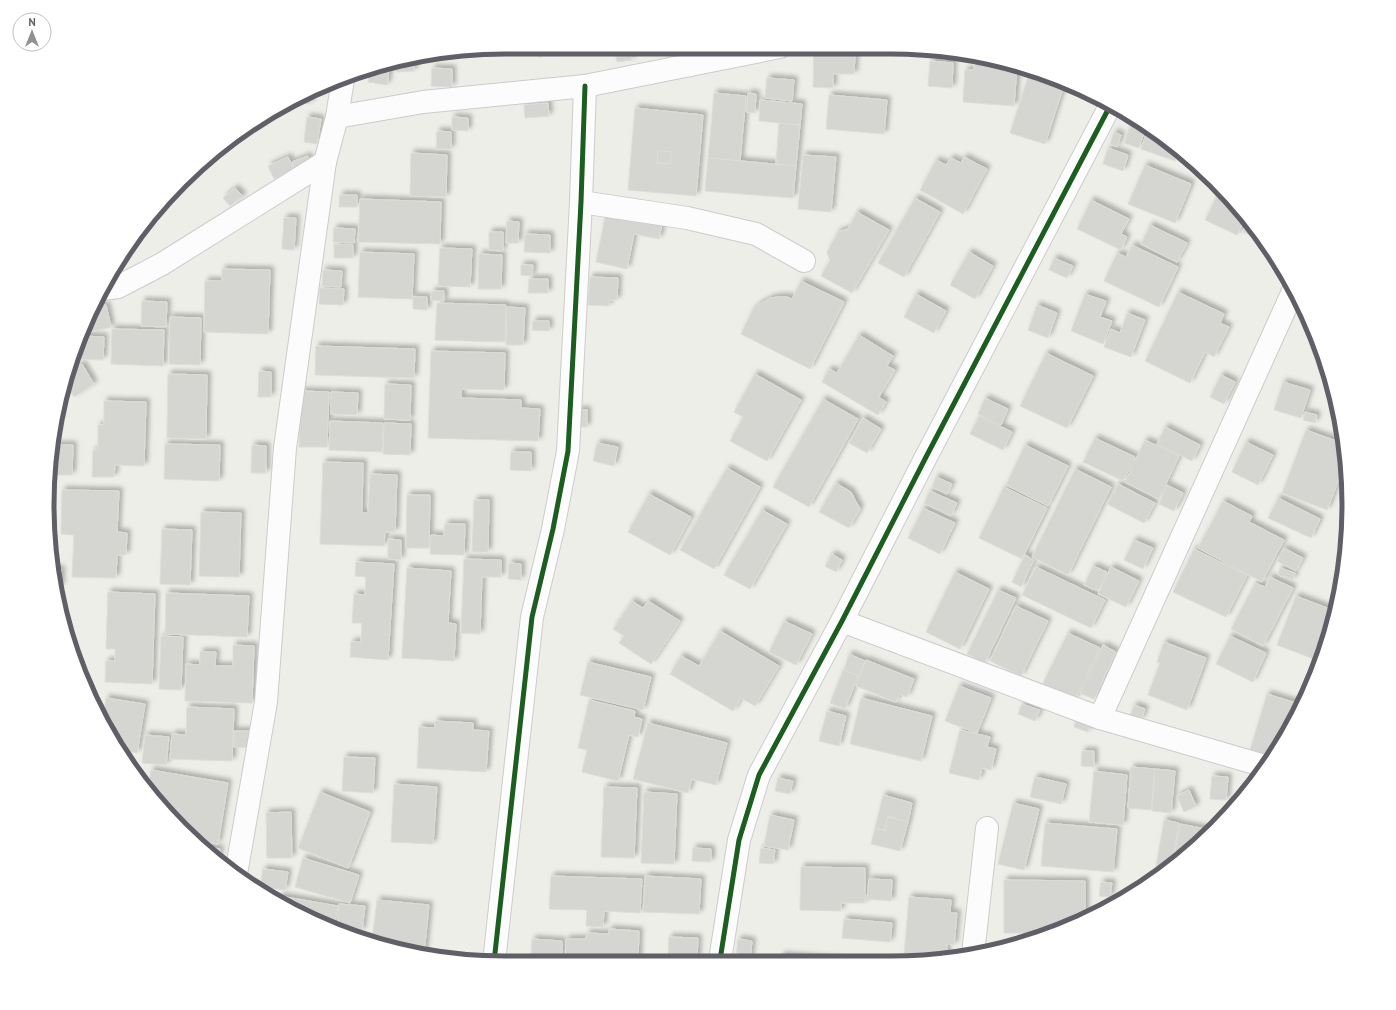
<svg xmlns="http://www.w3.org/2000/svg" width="1396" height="1010" viewBox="0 0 1396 1010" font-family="'PT Sans',sans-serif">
	<defs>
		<filter id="shadow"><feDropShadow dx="3.5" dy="-3.5" stdDeviation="2" flood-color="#0004"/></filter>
	</defs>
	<rect width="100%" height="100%" fill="#eeeee9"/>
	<!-- building -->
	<g fill="#d5d5d1" stroke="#deded8" fill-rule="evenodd" filter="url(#shadow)">
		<path d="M536 47H571V50L538 57Z"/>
		<path d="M614 47H630L632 60 617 62Z"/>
		<path d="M933 51 965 54H951V59L933 58Z"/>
		<path d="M814 54 855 55 854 74H833V88L813 87Z"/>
		<path d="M975 55 1017 67 1014 106 963 102 965 70H974Z"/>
		<path d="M414 59V71L396 72V61Z"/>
		<path d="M930 61 953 63 952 88 928 86Z"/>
		<path d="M390 62 387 85 368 82 370 69Z"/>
		<path d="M432 68 452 69V87L431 86Z"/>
		<path d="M1032 71 1055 78 1054 80 1031 72Z"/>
		<path d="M1028 77 1063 88 1045 144 1010 133Z"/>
		<path d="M767 78 794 80 792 101 765 98Z"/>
		<path d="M312 91 310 104 291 101 303 94Z"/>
		<path d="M714 93 746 96 740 161 708 158Z"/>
		<path d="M748 93 756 94 755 113 746 112Z"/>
		<path d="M829 95 887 100 884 134 826 129Z"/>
		<path d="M760 100 802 104 800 125 759 121Z"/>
		<path d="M548 103 549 116 525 118 524 105Z"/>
		<path d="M635 108 703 115 696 196 628 190ZM658 151 671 152 670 164 657 163Z"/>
		<path d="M307 117 321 119 317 144 304 142Z"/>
		<path d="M452 117 468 118V131L452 130Z"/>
		<path d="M1133 118 1146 127 1139 148 1124 143Z"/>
		<path d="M779 123 800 125 796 166 776 164Z"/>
		<path d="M1148 128 1179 150 1175 161 1141 149Z"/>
		<path d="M437 131 451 132V149H436Z"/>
		<path d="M1114 132 1121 135 1117 147 1110 144Z"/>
		<path d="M1108 148 1128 155 1123 171 1103 164Z"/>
		<path d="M658 151 671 152 670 164 657 163Z"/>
		<path d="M411 153 447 155 446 197 410 196Z"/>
		<path d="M803 155 836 157 831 212 798 209Z"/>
		<path d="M308 156 310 162 295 168 292 162Z"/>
		<path d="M288 157 294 169 274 179 268 166Z"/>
		<path d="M964 157 987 169 963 214 920 190 936 160 946 165 951 158 961 163Z"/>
		<path d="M708 158 796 166 793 198 705 191Z"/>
		<path d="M1145 165 1191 184 1175 223 1128 204Z"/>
		<path d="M235 188 243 196 230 206 223 198Z"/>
		<path d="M1221 188 1235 203 1246 218 1237 235 1205 220Z"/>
		<path d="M340 195H357V207H339Z"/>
		<path d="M915 198 940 212 904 277 878 263Z"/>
		<path d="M360 199 441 202 440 244 358 242Z"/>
		<path d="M1091 200 1129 219 1121 234 1127 237 1121 250 1077 229Z"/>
		<path d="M606 212 662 224 659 239 634 234 627 269 596 262Z"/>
		<path d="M857 212 889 230 852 293 821 276 830 261 827 252 838 232 848 229Z"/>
		<path d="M284 218H296L294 250 282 249Z"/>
		<path d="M507 221 519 222 518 243H506Z"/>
		<path d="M1248 221 1263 241 1243 232Z"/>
		<path d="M1150 225 1187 243 1177 262 1141 244Z"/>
		<path d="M334 228 355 229 354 243 333 242Z"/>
		<path d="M489 232H503V251L489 250Z"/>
		<path d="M525 234 550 235V253L524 252Z"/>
		<path d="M334 244 353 245V258H334Z"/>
		<path d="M1132 245 1178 267 1159 307 1104 281 1117 253 1126 257Z"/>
		<path d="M440 248 472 249 470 287 438 286Z"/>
		<path d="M360 252 414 254 412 299 358 297Z"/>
		<path d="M969 252 993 266 975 299 950 285Z"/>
		<path d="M479 254 502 255 501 289H478Z"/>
		<path d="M1054 258 1073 266 1067 278 1049 270Z"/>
		<path d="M521 265H533L532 276 521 275Z"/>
		<path d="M222 269 270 270 268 334 204 332 205 281H222Z"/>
		<path d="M323 270 342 271 341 287 322 286Z"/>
		<path d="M590 277 618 278 617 300H609V306L588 305Z"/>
		<path d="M529 279H548V293H528Z"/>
		<path d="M801 281 844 302 810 369 741 334 752 311 758 305 771 298 778 297H787L792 299Z"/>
		<path d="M320 288 344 289 343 305 319 304Z"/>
		<path d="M432 291H444V301L431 300Z"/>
		<path d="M1178 292 1224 314 1220 323 1229 327 1214 357 1205 352 1190 383 1145 361Z"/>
		<path d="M916 294 946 311 934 333 904 317Z"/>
		<path d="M1085 294 1106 301 1100 317 1112 321 1103 344 1071 331Z"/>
		<path d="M413 297H427V310L413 309Z"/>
		<path d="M142 301 167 302 166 327 141 326Z"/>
		<path d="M437 303 506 305 505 342 435 340Z"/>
		<path d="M106 305 111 327 82 334 92 308Z"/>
		<path d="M1037 305 1057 313 1048 338 1028 330Z"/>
		<path d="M507 307 525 308 523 345H506Z"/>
		<path d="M1127 313 1145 320 1131 357 1104 347 1111 329 1120 333Z"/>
		<path d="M170 317 201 318 200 365 169 364Z"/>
		<path d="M533 321H549V331L532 330Z"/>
		<path d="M112 329 164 330 163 366 111 364Z"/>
		<path d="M859 335 893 356 887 366 895 370 879 397 886 402 878 415 822 382 829 369 837 373Z"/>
		<path d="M82 336 104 337 103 360 73 359Z"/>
		<path d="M316 346 415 349 414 378 315 375Z"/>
		<path d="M431 351 505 353 504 390 461 389V398L521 400V408L540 409 538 441 428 438Z"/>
		<path d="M1046 353 1093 376 1067 428 1020 406Z"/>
		<path d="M82 364 94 384 74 397 64 382 68 372Z"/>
		<path d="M259 371 271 372V397H258Z"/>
		<path d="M168 374 207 375 206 439 167 438Z"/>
		<path d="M755 374 801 400 767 461 730 441 743 417 734 412Z"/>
		<path d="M1221 375 1235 382 1224 404 1210 397Z"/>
		<path d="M1283 382 1310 390 1301 418 1274 410Z"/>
		<path d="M385 384 411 385 410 420 384 419Z"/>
		<path d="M301 391 329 392 327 447H299Z"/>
		<path d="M331 392 358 393 357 415 331 414Z"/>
		<path d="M985 398 1008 409 1001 425 978 414Z"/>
		<path d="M823 399 858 419 809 507 773 487Z"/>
		<path d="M104 401 146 402 144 466 115 465 114 477H92L93 450H98V425H104Z"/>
		<rect x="577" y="410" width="10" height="17"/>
		<path d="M1305 412 1317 415 1315 423 1303 420Z"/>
		<path d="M979 416 1012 432 1003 450 970 434Z"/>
		<path d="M863 418 881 429 867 453 849 443Z"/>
		<path d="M330 421 383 423 382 452 329 450Z"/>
		<path d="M384 423 411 424 410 455 383 454Z"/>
		<path d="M1165 427 1200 445 1192 461 1157 444Z"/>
		<path d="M1306 430 1345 444 1346 461 1327 510 1282 493Z"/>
		<path d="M1095 438 1135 457 1123 481 1083 462Z"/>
		<path d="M1145 440 1179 456 1159 499 1125 482Z"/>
		<path d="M1246 442 1273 455 1258 485 1232 472Z"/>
		<path d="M597 443 618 447 614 466 593 461Z"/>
		<path d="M165 444 220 445 219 481 164 479Z"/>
		<path d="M51 445H73L72 475H51Z"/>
		<path d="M252 445 266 446V473H251Z"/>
		<path d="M1025 445 1068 466 1048 506 1006 485Z"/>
		<path d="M511 452H531V471L510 470Z"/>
		<path d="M323 462 363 463 362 513H368L370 474 397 475 395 532H385L384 546 320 544Z"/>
		<path d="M727 468 760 487 714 569 680 550Z"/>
		<path d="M1075 469 1111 487 1068 575 1032 557Z"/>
		<path d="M936 477 952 484 947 494 932 487Z"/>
		<path d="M836 483 851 492 860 509 849 528 819 512Z"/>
		<path d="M1118 484 1155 503 1144 523 1107 504Z"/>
		<path d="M1167 485 1183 493 1174 511 1159 504Z"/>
		<path d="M1004 487 1047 508 1022 559 979 538Z"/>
		<path d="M62 490 119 491 117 532 127 533 126 555H117L116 578 72 577 74 535 61 534Z"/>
		<path d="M930 491 957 503 951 516 924 503Z"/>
		<path d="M649 494 691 517 670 555 628 532Z"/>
		<path d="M407 495H430L429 548H406Z"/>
		<path d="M1278 498 1320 519 1311 538 1268 518Z"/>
		<path d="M474 500H489L488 552H472Z"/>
		<path d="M1223 501 1252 516 1249 522 1284 540 1262 582 1198 548Z"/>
		<path d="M923 508 955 523 940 554 908 538Z"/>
		<path d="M762 510 787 524 750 589 724 575Z"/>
		<path d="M201 512 241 513 239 577 199 576Z"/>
		<path d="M445 524H465L464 555 430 554 431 535 444 536Z"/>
		<path d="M162 529 192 530 190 585 160 584Z"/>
		<path d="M388 539 401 540V560L388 559Z"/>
		<path d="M1134 540 1153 548 1143 569 1124 560Z"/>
		<path d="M1284 548 1303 558 1296 571 1277 561Z"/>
		<path d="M1194 549 1247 575 1226 617 1173 592Z"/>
		<path d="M832 554 842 560 836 572 825 566Z"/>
		<path d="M1025 555 1034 560 1021 587 1012 582Z"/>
		<path d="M464 559 501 560V577H482L480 634 461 633Z"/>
		<path d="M356 562 394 564 388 660 350 657 351 642H361L362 623H352L354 594 365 595 366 577 355 576Z"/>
		<path d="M509 563 521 564V580L508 579Z"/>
		<path d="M1093 566 1107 572 1098 591 1084 585Z"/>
		<path d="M1036 567 1105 600 1091 628 1022 595Z"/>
		<path d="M1111 567 1139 581 1126 607 1098 594Z"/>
		<path d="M407 568 451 571 448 623 456 624 454 661 402 658Z"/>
		<path d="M1280 568 1295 573 1293 580 1278 575Z"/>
		<path d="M52 569H61V587H57Z"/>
		<path d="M955 572 989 589 960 649 926 632Z"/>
		<path d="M1270 577 1293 588 1263 646 1231 629 1255 583 1265 587Z"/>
		<path d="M998 590 1016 598 985 663 967 654Z"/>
		<path d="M108 592 155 594 152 684 105 682 106 661H115V649H106Z"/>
		<path d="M166 593 249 596 247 637 165 634Z"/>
		<path d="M1296 596 1335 611 1333 624 1319 661 1277 645Z"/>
		<path d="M632 601 643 608 648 601 680 621 651 664 619 643 624 636 613 629Z"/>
		<path d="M1016 606 1048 621 1021 676 990 661Z"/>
		<path d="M784 621 812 634 796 665 769 652Z"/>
		<path d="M720 631 779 666 755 706 741 698 733 711 670 674 681 656 699 666Z"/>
		<path d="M1068 633 1100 648 1075 699 1043 683Z"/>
		<path d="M161 636 183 637 181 690 159 689Z"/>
		<path d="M1230 636 1266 653 1253 682 1216 664Z"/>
		<path d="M1164 642 1206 658 1187 710 1148 695 1160 663 1157 662Z"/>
		<path d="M233 645 254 646 252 703 185 701 186 664 200 665V652H216L215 666H233Z"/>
		<path d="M1103 645 1116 652 1094 699 1080 693Z"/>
		<path d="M849 654 865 661 859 676 844 670Z"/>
		<path d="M866 660 914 679 907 697 899 694 896 702 856 686Z"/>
		<path d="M588 662 651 677 643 710 580 695Z"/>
		<path d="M843 670 858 676 845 709 830 703Z"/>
		<path d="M959 686 991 698 977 733 945 721Z"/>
		<path d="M1267 694 1303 705 1272 756 1250 750Z"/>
		<path d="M106 698 145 704 137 753 120 750 108 734 102 721H103Z"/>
		<path d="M861 698 932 716 921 761 850 744Z"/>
		<path d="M589 700 635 711 634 717 642 719 638 737 629 735 618 781 582 772 587 750 578 748Z"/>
		<path d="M1022 704 1040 710 1035 721 1018 714Z"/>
		<path d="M1134 705 1145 709 1141 720 1130 716Z"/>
		<path d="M187 707 234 709 232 761 170 759 172 734 186 735Z"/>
		<path d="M827 711 846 716 839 746 819 741Z"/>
		<path d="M1076 720 1090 725 1088 732 1074 727Z"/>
		<path d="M435 721 473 723V730L489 731 486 772 417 768 419 727 435 728Z"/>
		<path d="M648 723 727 743 716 785 692 779 688 793 633 779Z"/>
		<path d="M960 730 990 737 987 747 996 749 991 770 982 768 979 780 949 773Z"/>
		<path d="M234 731H249L248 748 234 747Z"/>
		<path d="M145 735 169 737 166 765 142 763Z"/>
		<path d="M1082 751H1094V767L1081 766Z"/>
		<path d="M344 757 375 758 373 793 342 791Z"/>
		<path d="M1131 767 1155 769 1151 810 1128 808Z"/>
		<path d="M1155 769 1175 771 1171 813 1152 811Z"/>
		<path d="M151 770 228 783 218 844 196 840 161 807 148 790Z"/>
		<path d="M1094 771 1127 775 1123 825 1089 822Z"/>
		<path d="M1212 776 1228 777 1226 800 1210 799Z"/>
		<path d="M1035 777 1066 784 1061 804 1030 797Z"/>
		<path d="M778 778 793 781 790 794 775 791Z"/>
		<path d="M394 784 437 787 433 844 391 842Z"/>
		<path d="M604 787 637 788 634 858 601 857Z"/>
		<path d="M1189 790 1196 806 1184 812 1177 796Z"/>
		<path d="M320 792 370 812 348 868 298 848Z"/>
		<path d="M644 792 677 794 674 864 641 863Z"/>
		<path d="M883 795 912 803 908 822 888 816 884 830 875 828Z"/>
		<path d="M1013 803 1039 809 1024 870 998 864Z"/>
		<path d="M291 812 292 858H267L266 813Z"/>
		<path d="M770 815 794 820 788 850 764 846Z"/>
		<path d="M888 817 908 822 900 851 871 844 875 828 885 831Z"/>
		<path d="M1164 820 1179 823 1172 864 1158 873 1155 872Z"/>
		<path d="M1045 823 1117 829 1113 872 1041 866Z"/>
		<path d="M1180 824 1211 830 1193 849 1173 863Z"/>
		<path d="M207 847 220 849 218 861 207 850Z"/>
		<path d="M693 848 711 849V862L692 861Z"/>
		<path d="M761 848 775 850 773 864 759 863Z"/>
		<path d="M303 858 359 875 350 903 295 887Z"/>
		<path d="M801 867 865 868V903H841V911L800 910Z"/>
		<path d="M263 869 288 872 285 890 260 887Z"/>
		<path d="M551 876 642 879 640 913 604 911 603 927 586 926 587 910 549 909Z"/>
		<path d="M645 876 701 879 699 914 643 912Z"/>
		<path d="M869 879 892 880 891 901 867 899Z"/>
		<path d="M1004 880 1085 881V919L1051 933H1004Z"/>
		<path d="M1101 882 1112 883 1110 897 1099 896Z"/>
		<path d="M280 896 338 906 334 928 303 916 279 901Z"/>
		<path d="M909 897 951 900 950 913H957L954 945 947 944 946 959 904 955Z"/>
		<path d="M377 900 429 905 424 954 387 947 372 942Z"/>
		<path d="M339 904 365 906 362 931 337 929Z"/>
		<path d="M844 919 892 923 890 942 842 938Z"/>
		<path d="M609 929 639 931 638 961H565L566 939H586L587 933 609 934Z"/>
		<path d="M669 937 698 938 697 959 683 958 682 961H668Z"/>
		<path d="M532 939 562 941V961L531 962Z"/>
		<path d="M738 939 752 941 750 960 736 958Z"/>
		<path d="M781 955 838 960H780Z"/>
	</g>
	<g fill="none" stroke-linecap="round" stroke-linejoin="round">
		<defs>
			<g id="minor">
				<path d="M337 117 423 102 585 86 780 47"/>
				<path d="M581 202 687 218 756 234 804 261"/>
				<path d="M103 289 118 287 162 264 325 162"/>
				<path d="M842 621 1100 718 1265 766"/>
				<path d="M1100 718 1294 289"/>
				<path d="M236 874 266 702 285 448 325 162 337 117 343 79"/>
				<path d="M973 954 987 828"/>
				<path d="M720 960 739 840 759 775 842 621 926 457 1111 104"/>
				<path d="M494 962 532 617 553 529 568 451 581 202 585 86"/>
			</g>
		</defs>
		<!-- minor casing -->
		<use href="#minor" stroke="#cbcccb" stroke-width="24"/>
		<!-- minor -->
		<use href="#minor" stroke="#fcfcfc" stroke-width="22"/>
		<defs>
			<g id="cycleway">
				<path d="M720 960 739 840 759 775 842 621 926 457 1111 104"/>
				<path d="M494 962 532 617 553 529 568 451 581 202 585 86"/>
			</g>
		</defs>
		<!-- cycleway casing -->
		<use href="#cycleway" stroke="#fff" stroke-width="8"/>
		<!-- cycleway -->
		<use href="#cycleway" stroke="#1b5e20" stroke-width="5"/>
	</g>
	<!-- crop -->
	<path d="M0 0H1396V1010H0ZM505 54H891A451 451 0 0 1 1342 505V505A451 451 0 0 1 891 956H505A451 451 0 0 1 54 505V505A451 451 0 0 1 505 54Z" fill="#fff" fill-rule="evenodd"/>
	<path fill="none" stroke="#5e5f67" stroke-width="5" d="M505 54H891A451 451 0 0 1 1342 505V505A451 451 0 0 1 891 956H505A451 451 0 0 1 54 505V505A451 451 0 0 1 505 54Z"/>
	<!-- north arrow -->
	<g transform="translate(32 32)"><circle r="19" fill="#ffffff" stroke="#bfbfc2"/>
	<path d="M0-3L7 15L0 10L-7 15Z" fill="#909194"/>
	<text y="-6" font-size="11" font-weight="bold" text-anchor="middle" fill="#5e5f67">N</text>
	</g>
</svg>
